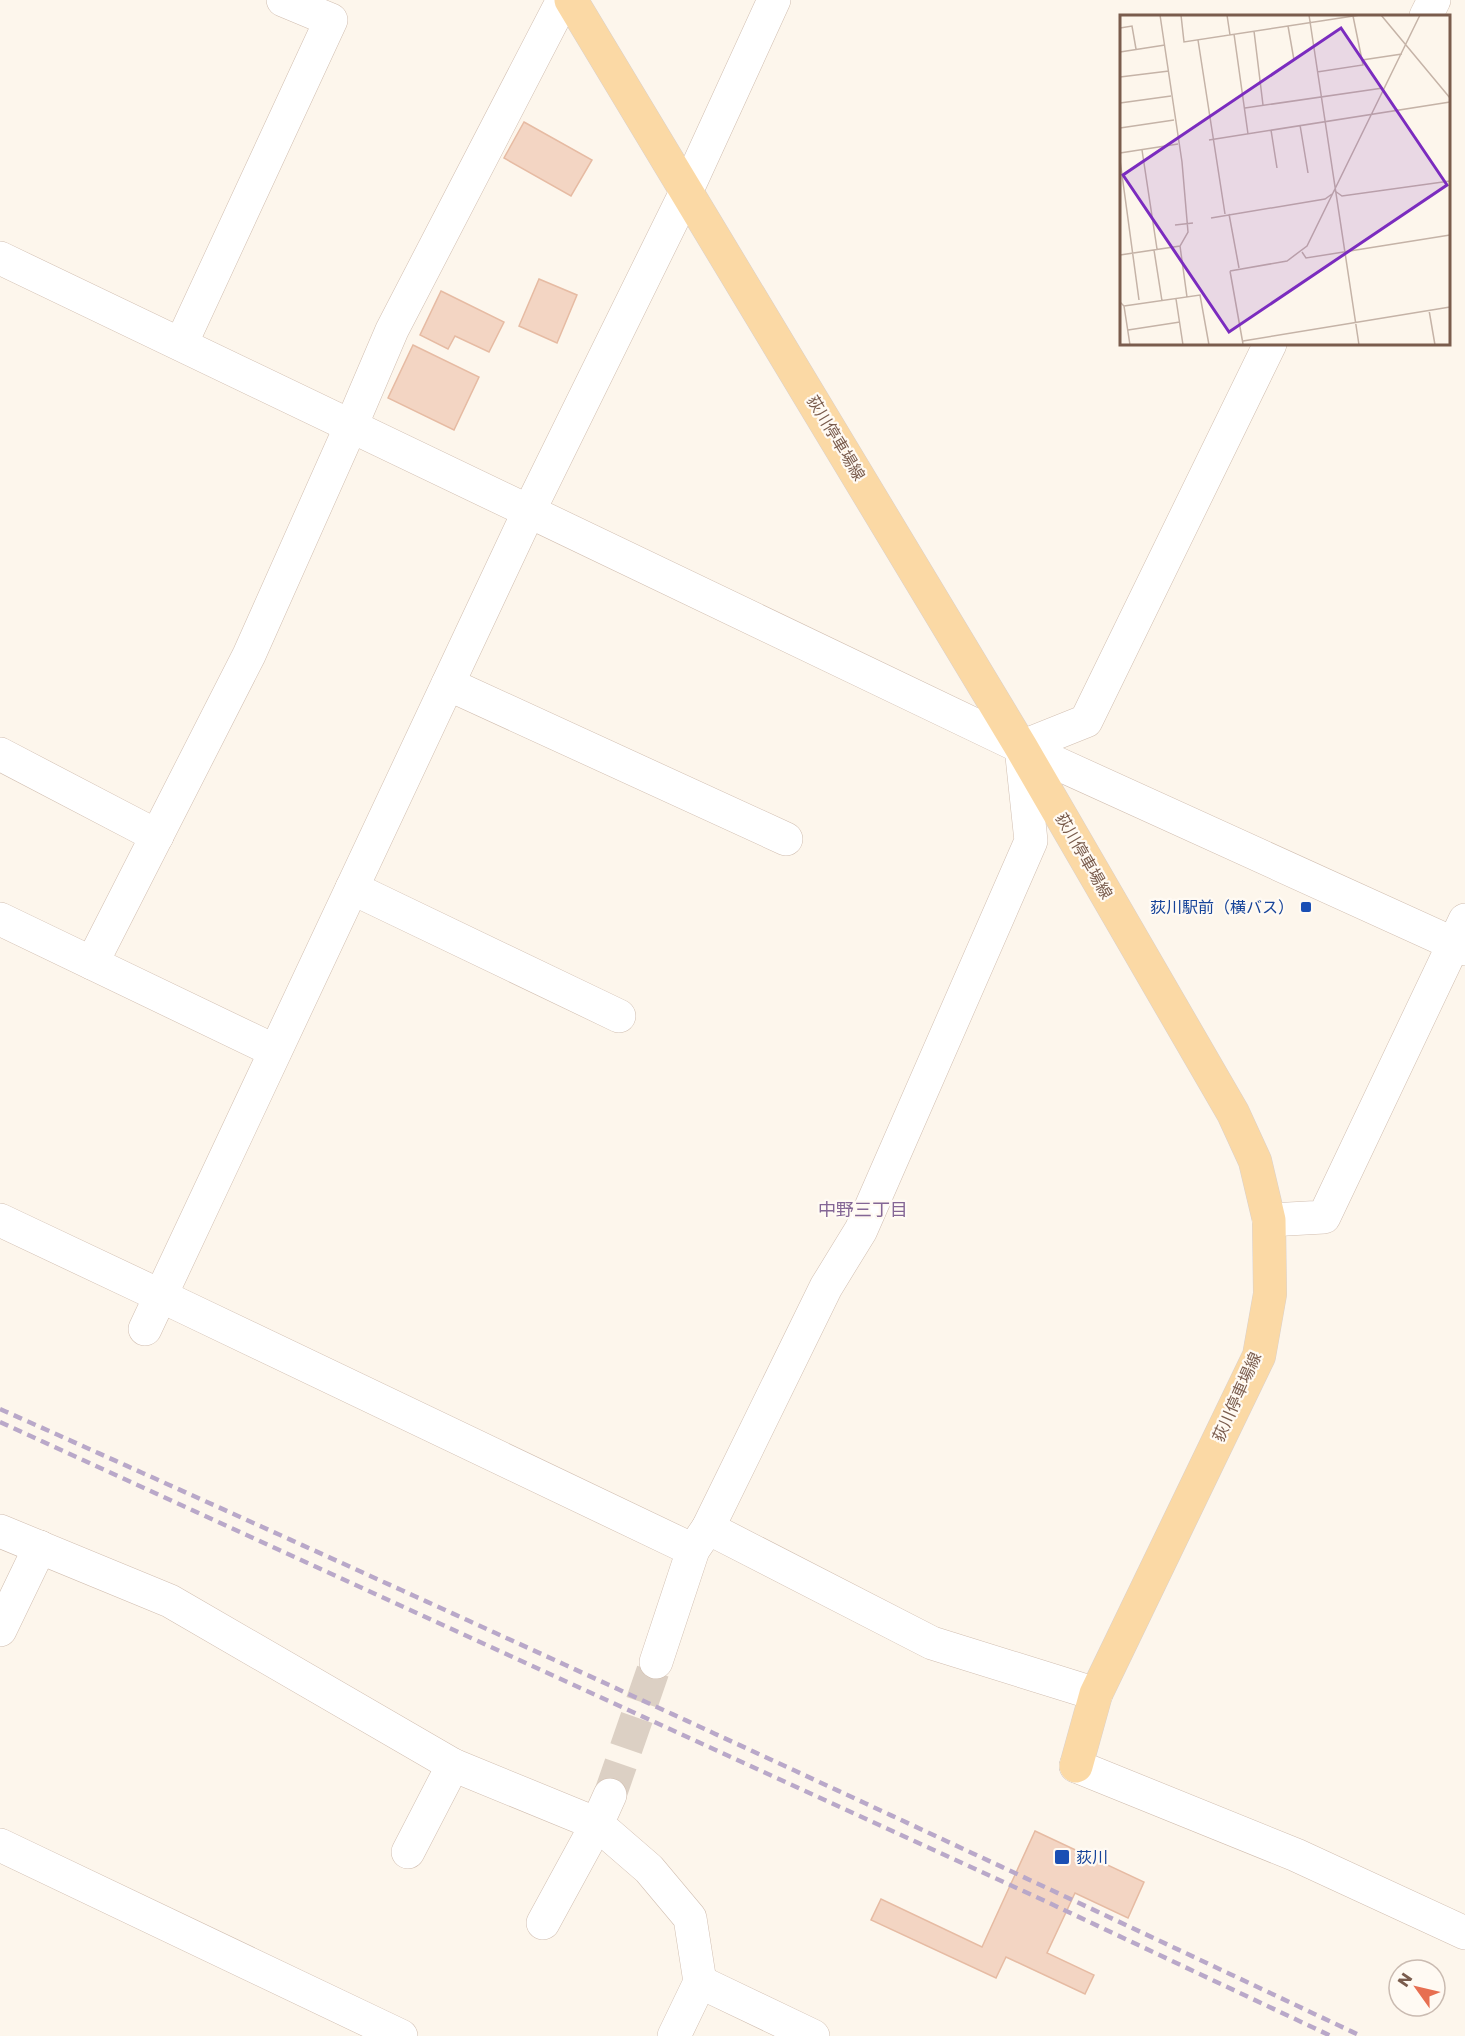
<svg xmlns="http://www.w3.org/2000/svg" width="1465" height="2036" viewBox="0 0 1465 2036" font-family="Poppins,'Noto Sans JP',sans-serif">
	<rect width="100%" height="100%" fill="#fdf6ec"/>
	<!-- building -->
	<g fill="#f3d5c3" stroke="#e6bba3" stroke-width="1.5">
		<path d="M524 122 592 160 571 196 504 158Z"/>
		<path d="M539 279 577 295 557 343 519 326Z"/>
		<path d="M441 291 504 322 489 352 455 336 448 349 420 335Z"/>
		<path d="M413 345 479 377 454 430 388 398Z"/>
		<path d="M1035 1831 1144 1882 1128 1918 1075 1893 1047 1953 1094 1975 1085 1994 1006 1957 996 1978 871 1920 881 1899 982 1947Z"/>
	</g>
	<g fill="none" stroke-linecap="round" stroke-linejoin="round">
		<!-- minor-tunnel -->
		<path stroke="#dcd0c4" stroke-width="33" stroke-dasharray="33 16" stroke-linecap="butt" d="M610 1795 656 1662"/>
		<defs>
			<g id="minor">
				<path d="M1426 16 1434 0"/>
				<path d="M0 258 1021 747 1465 949"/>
				<path d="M181 344 331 20 283 0"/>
				<path d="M448 684 786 839"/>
				<path d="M1021 747 1086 721 1270 344"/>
				<path d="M0 754 157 836"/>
				<path d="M352 888 619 1016"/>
				<path d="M0 919 275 1051"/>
				<path d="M92 963 249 655 351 426 392 330 563 0"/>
				<path d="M0 1220 161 1296 693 1550"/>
				<path d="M1269 1220 1324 1217 1465 920"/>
				<path d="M145 1329 529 511 687 190 774 0"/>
				<path d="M708 1528 932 1643 1096 1694"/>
				<path d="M0 1531 170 1601 453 1765 597 1824 649 1869 690 1918 700 1982 674 2036"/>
				<path d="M0 1630 40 1547"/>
				<path d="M656 1662 693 1550 708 1528 826 1287 861 1230 1031 841 1021 747"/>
				<path d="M1076 1766 1296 1855 1465 1933"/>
				<path d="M0 1845 401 2036"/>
				<path d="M408 1852 453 1765"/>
				<path d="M543 1923 597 1824 610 1795"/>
				<path d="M700 1982 813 2036"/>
			</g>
			<path id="major" d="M571 0 1021 747 1233 1113 1255 1161 1269 1220 1270 1294 1259 1356 1096 1694 1076 1766"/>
		</defs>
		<!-- minor casing -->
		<use href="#minor" stroke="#d1beb0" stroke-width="34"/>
		<!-- major casing -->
		<use href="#major" stroke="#dad1cd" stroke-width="34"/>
		<!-- minor -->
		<use href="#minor" stroke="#fff" stroke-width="33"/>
		<!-- major -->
		<use href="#major" stroke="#fbd9a5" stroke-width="33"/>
		<!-- rail -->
		<g stroke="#b9a8c9" stroke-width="4.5" stroke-dasharray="9 6" stroke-linecap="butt">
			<path d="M0 1409C456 1613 910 1822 1361 2036"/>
			<path d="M0 1422 1045 1901 1331 2036"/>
		</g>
	</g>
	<!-- markers -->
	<g fill="#1a4fb4" stroke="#fffaf3" stroke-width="2">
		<rect x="1300" y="901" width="12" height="12" rx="3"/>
		<rect x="1054" y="1849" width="16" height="16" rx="3"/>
	</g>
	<g text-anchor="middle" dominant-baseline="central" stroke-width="4.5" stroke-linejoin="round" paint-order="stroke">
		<!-- street labels -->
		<g font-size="16" fill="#7a5c4d" stroke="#fffaf3">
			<text transform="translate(836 438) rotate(59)">荻川停車場線</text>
			<text transform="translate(1084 856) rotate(60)">荻川停車場線</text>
			<text transform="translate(1237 1397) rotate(-66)">荻川停車場線</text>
		</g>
		<!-- transit labels -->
		<g font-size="16" fill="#164399" stroke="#fffaf3" text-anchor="end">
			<text x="1294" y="907">荻川駅前（横バス）</text>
			<text x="1076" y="1857" text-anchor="start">荻川</text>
		</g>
		<!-- neighbourhood labels -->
		<g font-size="18" fill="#846695" stroke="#fffaf3">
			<text x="863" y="1209">中野三丁目</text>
		</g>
	</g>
	<!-- overview -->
	<g transform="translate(1120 15)">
		<rect width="330" height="330" fill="#fdf6ec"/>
		<path fill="none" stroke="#c5b3a7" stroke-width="1.5" d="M61 0 64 27 240 0M107 0 110 20M189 0 239 330M261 0 330 83M168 11 174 45M0 13 12 11 16 34M134 16 143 90M114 19 128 119M78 25 105 199M0 37 45 30M242 45 282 39M197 57 243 50 233 1M0 62 49 56M0 88 51 81M125 93 263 73M180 110 188 158M0 113 54 105M151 115 157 153M89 125 330 87M22 135 37 234M0 138 58 129M0 145 19 285M215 176 222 181 330 166M109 199 119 253M91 203 205 184 212 179M55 210 73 208M60 231 67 282M34 235 42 286M182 237 186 243 330 220M0 240 60 231 68 217 62 147 40 0M110 256 123 329M110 256 167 246 187 231 300 0M56 284 63 330M0 287 4 291 10 330M4 291 80 280 89 330M309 295 315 330M8 315 60 307M123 326 330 292"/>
		<path fill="#7b2cbf" fill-opacity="0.15" stroke="#7b2cbf" stroke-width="3" d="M221 13 327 170 109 317 3 160Z"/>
		<rect width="330" height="330" fill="none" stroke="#7a5c4d" stroke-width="3"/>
	</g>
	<!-- north arrow -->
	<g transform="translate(1417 1988) rotate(304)"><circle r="28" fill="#fffaf3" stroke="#cabbb1" stroke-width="1.5"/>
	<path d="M0-4.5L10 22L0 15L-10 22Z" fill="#e76f51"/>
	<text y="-9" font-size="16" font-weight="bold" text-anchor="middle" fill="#7a5c4d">N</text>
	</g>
</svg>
